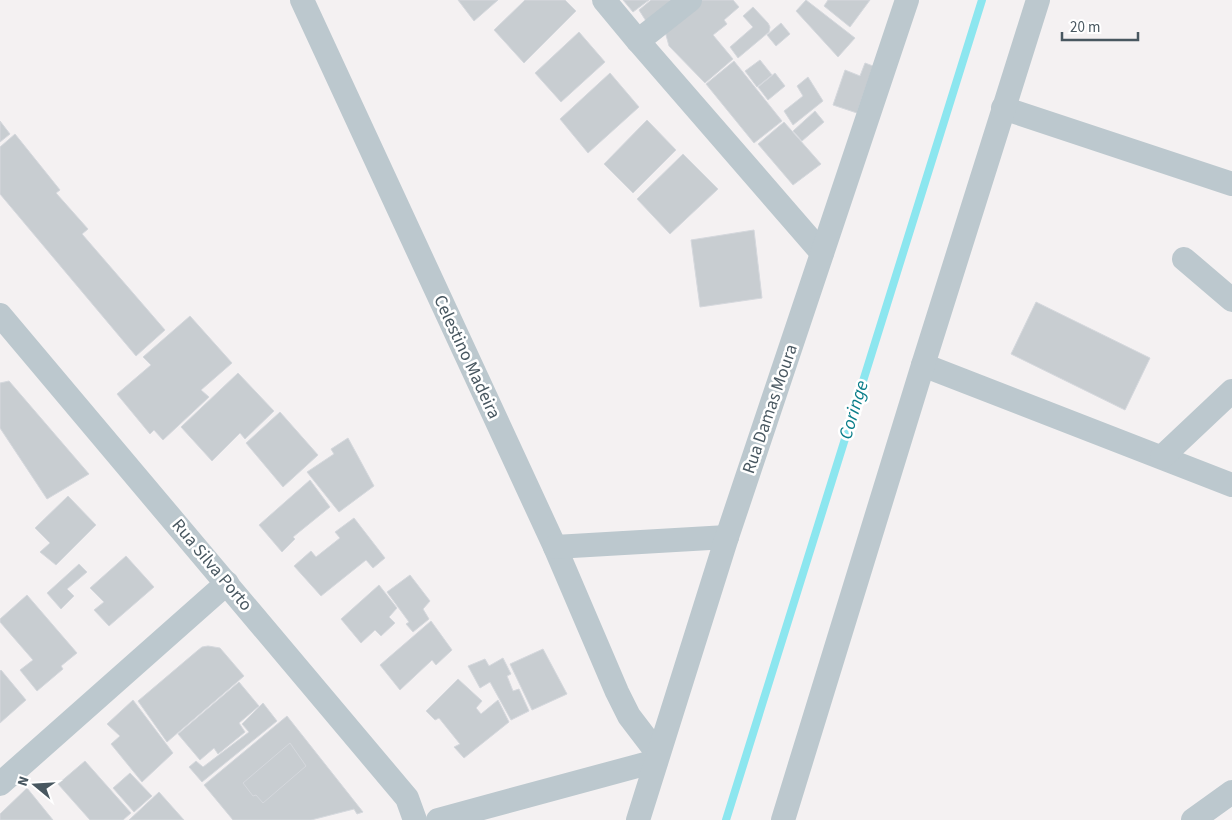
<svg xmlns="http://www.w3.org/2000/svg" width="1232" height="820" viewBox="0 0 1232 820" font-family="'Source Sans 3',sans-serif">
	<rect width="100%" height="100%" fill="#f4f1f2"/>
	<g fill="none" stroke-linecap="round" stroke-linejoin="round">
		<!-- stream -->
		<path stroke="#8ce6ef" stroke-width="8" d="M726 820 982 0"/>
	</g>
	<!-- building -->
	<g fill="#c8cdd1" stroke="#d5d8dd">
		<path d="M458 0H498L474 21Z"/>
		<path d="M525 0H565L576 11 524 63 494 30Z"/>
		<path d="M623 0H649L633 12Z"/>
		<path d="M651 0H670L672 3 646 21 639 10Z"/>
		<path d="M697 0H733L739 7 724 20 727 24 713 35 733 59 705 83 669 46 666 35V29Z"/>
		<path d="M806 0 855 38 838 57 796 11Z"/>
		<path d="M828 0H870L850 27 824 6Z"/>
		<path d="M753 7 768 23 770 27 769 32 738 58 730 47 753 27 743 16Z"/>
		<path d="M781 23 790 34 776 46 767 35Z"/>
		<path d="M579 32 605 62 561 102 535 73Z"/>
		<path d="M760 60 772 75 757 87 745 71Z"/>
		<path d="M734 61 782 121 754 143 706 84Z"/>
		<path d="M865 63 873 66 857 113 833 105 845 70 860 76Z"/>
		<path d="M610 73 639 107 588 153 560 119Z"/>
		<path d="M775 73 785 86 768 100 758 87Z"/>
		<path d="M808 77 823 101 793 125 784 111 803 96 797 86Z"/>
		<path d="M815 111 824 122 802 141 793 131Z"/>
		<path d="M647 120 676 150 633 193 604 164Z"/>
		<path d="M0 121 10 134 0 142Z"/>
		<path d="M784 122 821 164 793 185 758 144Z"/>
		<path d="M15 134 60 190 56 193 88 229 82 234 165 330 136 356 0 194V147Z"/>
		<path d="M683 154 718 189 670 234 637 199Z"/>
		<path d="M754 230 762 298 700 307 691 240Z"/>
		<path d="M1036 302 1150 358 1125 410 1011 354Z"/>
		<path d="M190 316 232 363 201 390 209 397 163 440 154 430 150 434 117 394 151 365 143 357Z"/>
		<path d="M238 373 274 411 245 439 240 433 212 461 181 427Z"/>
		<path d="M9 381 89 474 47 499 0 428V383Z"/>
		<path d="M280 412 318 455 283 487 246 443Z"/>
		<path d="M348 438 374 486 339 512 307 472 334 454 331 449Z"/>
		<path d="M310 480 330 507 293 537 295 539 282 552 259 525Z"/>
		<path d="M68 496 96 525 56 565 40 552 50 543 35 528Z"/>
		<path d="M354 518 385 558 373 568 366 560 321 596 294 566 311 551 316 557 340 538 335 532Z"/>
		<path d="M126 556 154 587 109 626 94 610 104 602 90 588Z"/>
		<path d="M79 564 87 572 67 589 74 596 61 609 47 593Z"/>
		<path d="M410 575 430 601 423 609 429 619 413 632 406 624 409 622 387 592Z"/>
		<path d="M379 585 397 608 389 617 395 623 381 636 375 630 361 643 341 619Z"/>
		<path d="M27 595 77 653 61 666 63 669 37 691 20 670 33 660 0 622V619Z"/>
		<path d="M431 621 452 650 436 665 432 660 400 690 380 665Z"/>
		<path d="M208 646 220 648 244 676 167 742 138 701 197 651 202 647Z"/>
		<path d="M543 649 567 694 532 710 510 664Z"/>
		<path d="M503 658 511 674 507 676 513 691 519 689 529 711 511 720 490 682 480 688 468 666 485 659 489 666Z"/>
		<path d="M1 670 26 700 0 723V671Z"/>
		<path d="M458 679 482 701 476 708 481 714 498 700 509 722 464 758 454 747 460 744 439 718 435 720 426 711Z"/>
		<path d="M239 682 259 706 239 723 245 732 218 754 214 748 200 760 178 734Z"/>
		<path d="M133 700 173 753 142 782 111 744 120 736 107 724Z"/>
		<path d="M263 703 277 721 202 782 189 767 196 761 203 767 249 732 242 724Z"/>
		<path d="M287 716 363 812 357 814 354 809 311 820H233L204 785Z"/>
		<path d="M290 743 306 766 263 803 256 795 253 796 243 783Z"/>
		<path d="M85 761 131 813 123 820H90L58 784Z"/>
		<path d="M130 773 152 796 134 812 113 788Z"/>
		<path d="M27 788 53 820H0V814Z"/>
		<path d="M159 792 184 820H129Z"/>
	</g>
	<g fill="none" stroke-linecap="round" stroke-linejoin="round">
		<!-- minor -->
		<g stroke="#bcc8ce" stroke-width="24">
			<path d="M302 0 555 547 617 692 629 716 658 754"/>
			<path d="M604 0 638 41 822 253"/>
			<path d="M638 41 690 0"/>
			<path d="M1003 108 1232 184"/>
			<path d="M1184 259 1232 300"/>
			<path d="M0 315 407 798 415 820"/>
			<path d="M923 365 1232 485"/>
			<path d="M1162 457 1232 391"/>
			<path d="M555 547 727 537"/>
			<path d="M0 784 227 583"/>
			<path d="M438 820 656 761"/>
			<path d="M638 820 727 537 907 0"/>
			<path d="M783 820 923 365 1038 0"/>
			<path d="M1193 820 1232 792"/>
		</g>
	</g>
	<g text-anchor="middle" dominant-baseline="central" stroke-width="5" stroke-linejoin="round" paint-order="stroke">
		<!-- street labels -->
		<g font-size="18" fill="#485760" stroke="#fff">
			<text transform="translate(467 357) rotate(65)">Celestino Madeira</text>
			<text transform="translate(770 409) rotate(-71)">Rua Damas Moura</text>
			<text transform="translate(212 565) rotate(50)">Rua Silva Porto</text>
		</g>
		<!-- water labels -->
		<g font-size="19" font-style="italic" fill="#0b7e8a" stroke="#fff">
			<text transform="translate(854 410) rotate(-73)">Coringe</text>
		</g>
	</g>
	<!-- north arrow -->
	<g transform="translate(35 785) rotate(288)" stroke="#ffffff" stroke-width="4" paint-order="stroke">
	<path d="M0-4L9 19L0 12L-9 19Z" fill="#485760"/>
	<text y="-8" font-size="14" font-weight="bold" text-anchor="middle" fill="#485760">N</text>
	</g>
	<!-- scale -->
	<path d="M1062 32v8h76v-8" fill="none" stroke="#485760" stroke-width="2.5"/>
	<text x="1070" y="32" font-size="15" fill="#485760" stroke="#ffffff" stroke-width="4" paint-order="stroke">20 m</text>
</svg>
